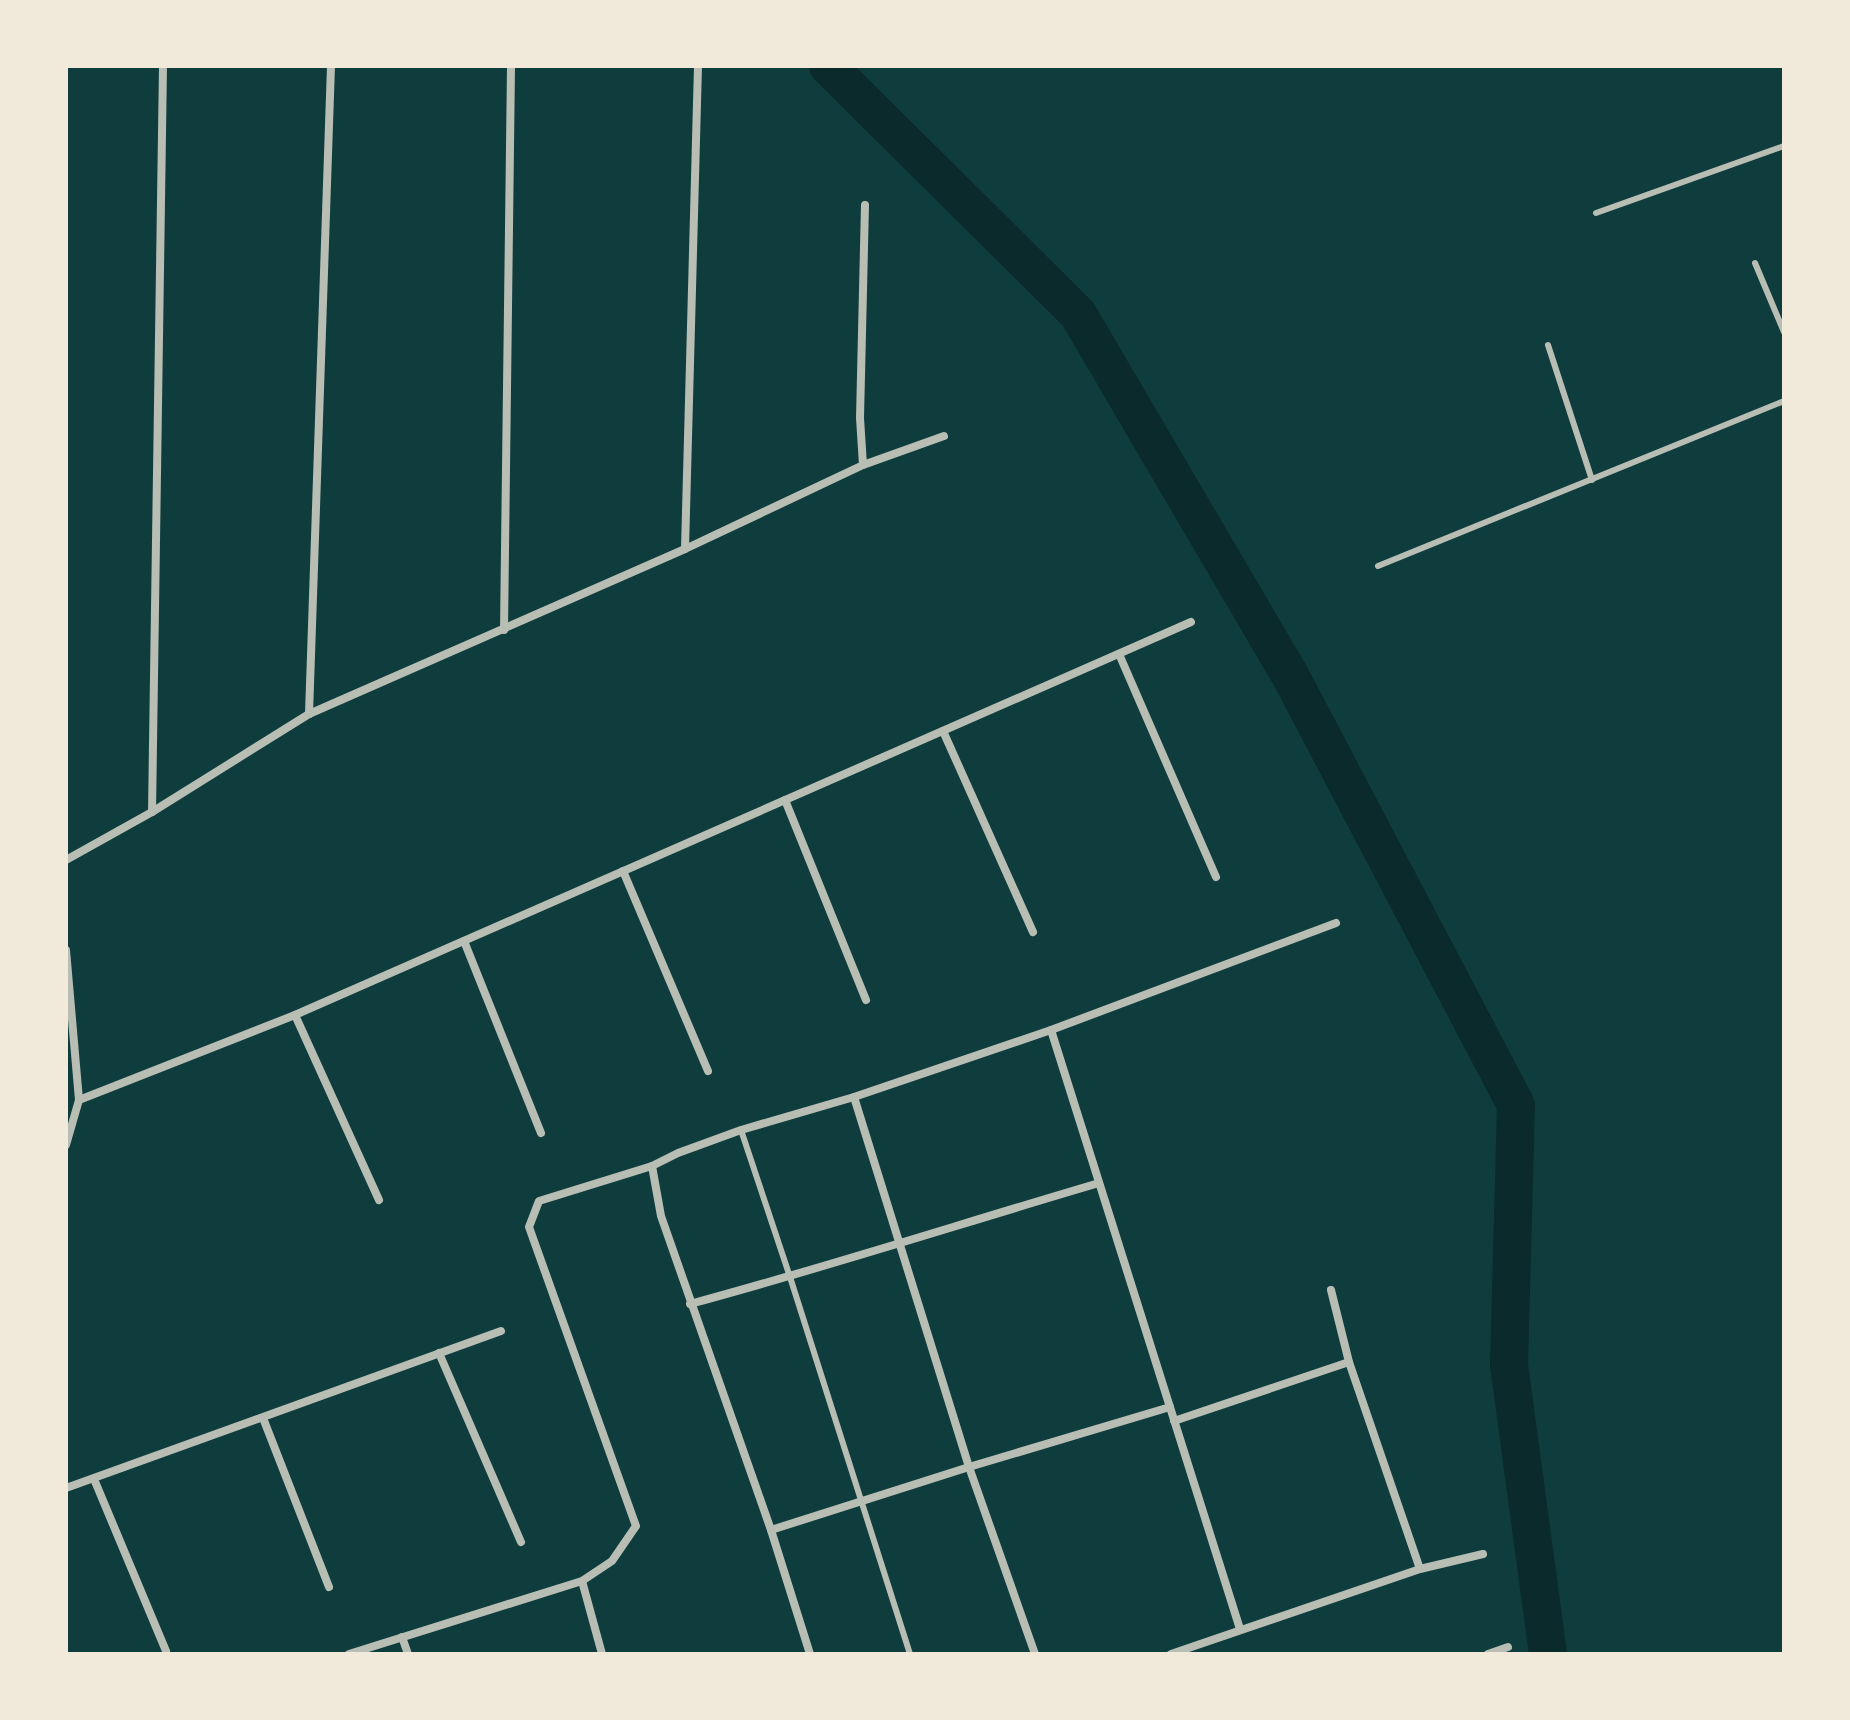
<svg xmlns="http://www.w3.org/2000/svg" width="1850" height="1720" viewBox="0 0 1850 1720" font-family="'Asap Condensed',sans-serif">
	<rect width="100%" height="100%" fill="#0f3d3e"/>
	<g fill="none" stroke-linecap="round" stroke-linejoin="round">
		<!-- canal -->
		<path stroke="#0a2a2b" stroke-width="38" d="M828 66 1078 314 1291 677 1516 1105 1509 1365 1548 1654"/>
		<!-- service -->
		<g stroke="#b8beb3" stroke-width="6">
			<path d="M1596 213 1784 146"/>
			<path d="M1755 263 1784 332"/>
			<path d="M1548 345 1592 480"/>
			<path d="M1378 566 1784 401"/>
			<path d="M741 1130 790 1277 910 1654"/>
		</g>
		<!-- minor -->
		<g stroke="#b8beb3" stroke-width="8">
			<path d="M863 465 944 436"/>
			<path d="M685 549 698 66"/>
			<path d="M504 630 511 66"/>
			<path d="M1119 654 1216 877"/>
			<path d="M309 714 331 66"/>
			<path d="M943 731 1033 932"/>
			<path d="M785 800 866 1000"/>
			<path d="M152 812 163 66"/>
			<path d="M66 860 152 812 309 714 685 549 863 465 860 418 865 205"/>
			<path d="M623 871 708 1071"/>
			<path d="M464 941 541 1133"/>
			<path d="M66 950 79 1100 66 1145"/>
			<path d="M295 1015 379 1200"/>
			<path d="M1051 1030 1240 1629"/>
			<path d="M854 1097 969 1467 1035 1654"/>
			<path d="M79 1100 295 1015 1191 622"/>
			<path d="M652 1166 661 1216 771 1530 810 1654"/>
			<path d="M1331 1290 1349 1362 1420 1569"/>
			<path d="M690 1304C827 1267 963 1223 1099 1183"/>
			<path d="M439 1353 521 1542"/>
			<path d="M263 1418 329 1587"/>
			<path d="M1174 1421 1349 1362"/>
			<path d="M94 1479 166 1651"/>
			<path d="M66 1488 501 1331"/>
			<path d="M771 1530 969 1467 1170 1407"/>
			<path d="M582 1581 602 1654"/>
			<path d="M402 1637 408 1654"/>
			<path d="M349 1654 582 1581 612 1561 636 1526 529 1227 539 1201 652 1166 678 1153 741 1130 854 1097 1051 1030 1336 923"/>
			<path d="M1171 1654 1420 1569 1483 1554"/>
			<path d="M1488 1654 1508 1647"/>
		</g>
	</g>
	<!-- border -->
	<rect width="1850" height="1720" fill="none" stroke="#f1e9da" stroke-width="136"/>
</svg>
